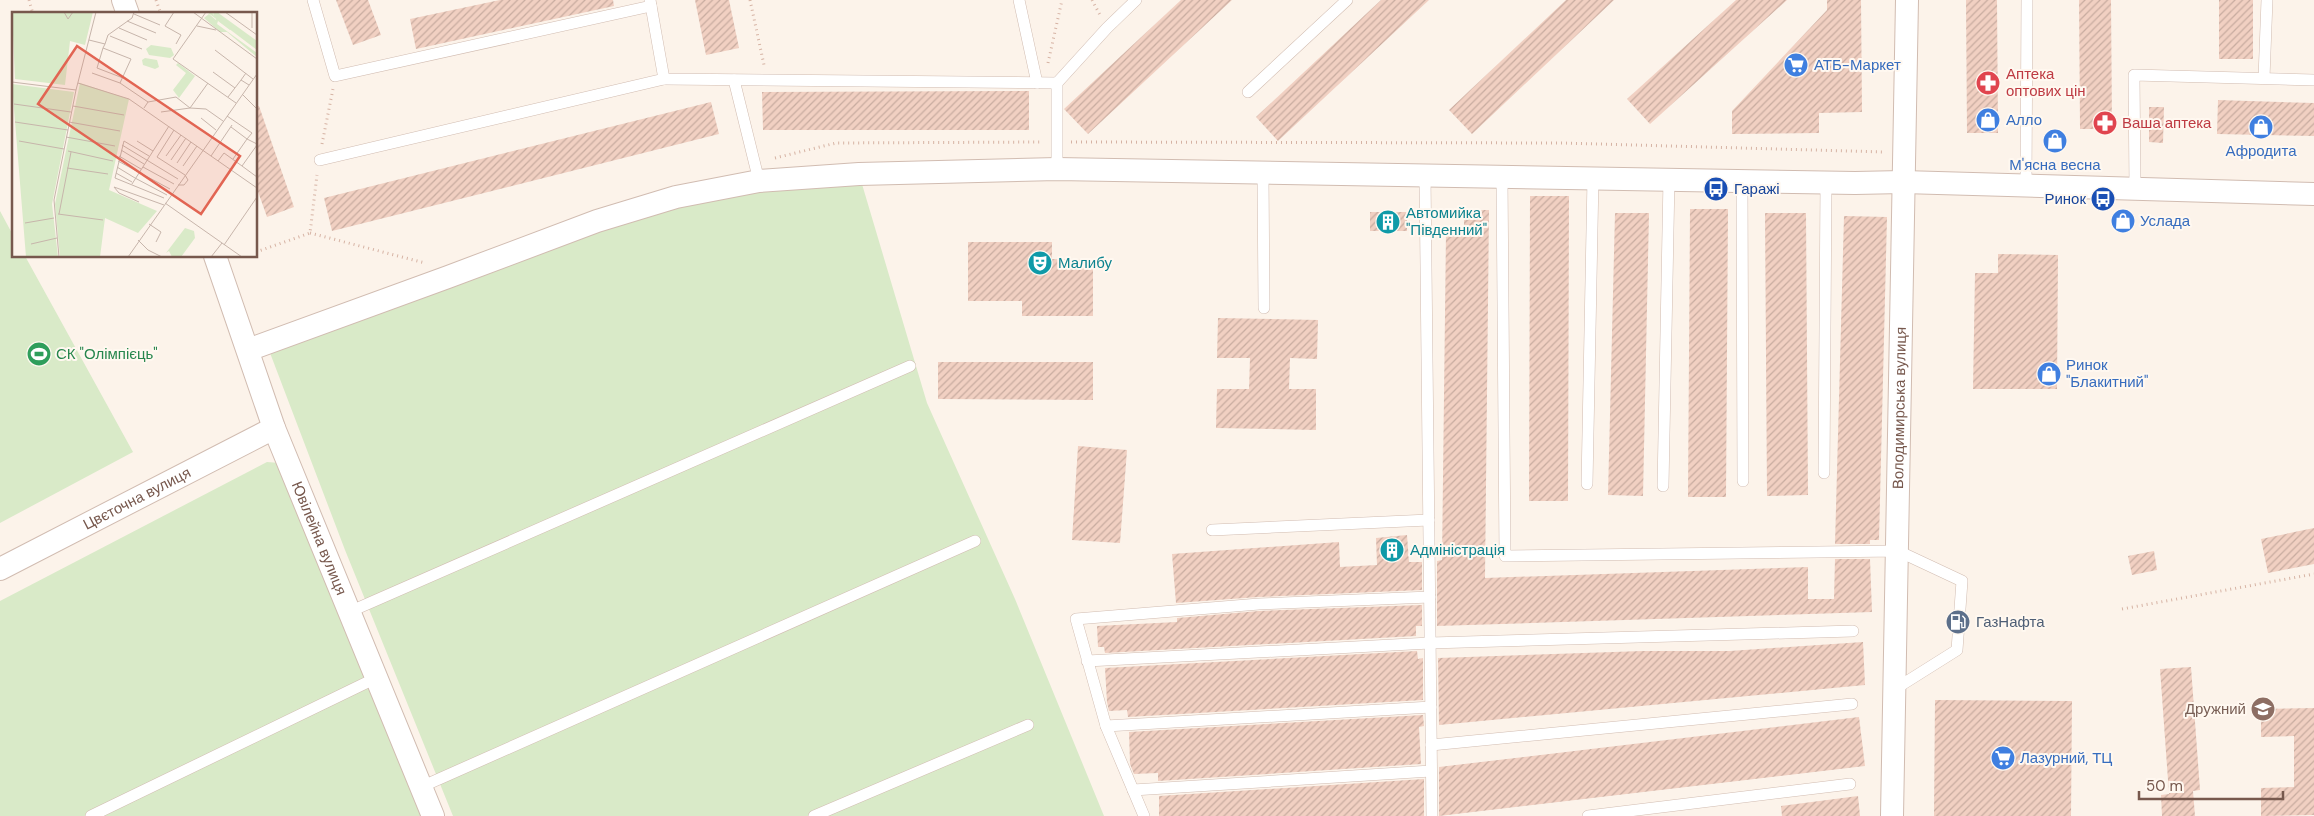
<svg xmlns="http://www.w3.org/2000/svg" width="2314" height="816" viewBox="0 0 2314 816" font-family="'DM Sans',sans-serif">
	<defs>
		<pattern id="building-hatch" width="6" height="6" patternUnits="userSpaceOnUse" patternTransform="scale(1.25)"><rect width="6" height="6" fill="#f1d0c2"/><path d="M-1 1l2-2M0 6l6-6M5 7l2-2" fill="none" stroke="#c8aca0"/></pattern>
	</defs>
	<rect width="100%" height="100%" fill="#fcf3ea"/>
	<!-- green -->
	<g fill="#d9eac8">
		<path d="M859 174 927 403 1015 599 1104 816H453L345 550 267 345 597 221Z"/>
		<path d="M0 211 14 237V256H25L133 452 0 523Z"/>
		<path d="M267 462 280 463 421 816H0V601Z"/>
	</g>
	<!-- building -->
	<g fill="url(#building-hatch)">
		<path d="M336 0H368L381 35 353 45Z"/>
		<path d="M500 0H613L614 6 416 49 410 19Z"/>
		<path d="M695 0H729L739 48 706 55Z"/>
		<path d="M1181 0H1232L1088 134 1064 109Z"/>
		<path d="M1381 0H1429L1278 141 1256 117Z"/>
		<path d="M1566 0H1614L1472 134 1449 110Z"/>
		<path d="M1736 0H1787L1650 124 1627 99Z"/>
		<path d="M1827 0H1861L1862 112 1819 113V133L1732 134V111L1827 10Z"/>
		<path d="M1966 0H1997L1998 133H1967Z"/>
		<path d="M2079 0H2111L2112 129H2080Z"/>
		<rect x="2219" y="0" width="34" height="59"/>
		<path d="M1029 91V130H763L762 92Z"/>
		<path d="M2218 100 2314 103V136L2217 134Z"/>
		<path d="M711 102 719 134 332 231 324 198Z"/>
		<path d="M256 106H259L294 207 267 217 256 186Z"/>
		<path d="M2149 107H2164L2163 143 2149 142Z"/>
		<path d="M1530 196H1569L1568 501H1529Z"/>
		<path d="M1690 209H1728L1726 497H1688Z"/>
		<path d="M1464 210H1489L1485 578 1808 567V599H1834L1835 559H1870L1872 612 1437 626V561L1442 560 1446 232 1464 233Z"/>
		<rect x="1370" y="212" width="37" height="19"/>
		<path d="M1615 213H1649L1643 496 1608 495Z"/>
		<path d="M1765 213H1806L1808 495 1767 496Z"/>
		<path d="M1844 216 1887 217 1879 540H1870V544H1835Z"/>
		<path d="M968 242H1052V259L1093 260V316H1022V301H968Z"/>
		<path d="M1998 254 2058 255 2057 389H1973L1975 273H1998Z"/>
		<path d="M1218 318 1318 320 1317 359 1290 358 1289 389H1316V430L1216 428 1217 389H1249L1250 358H1217Z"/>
		<path d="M938 362H1093V400L938 399Z"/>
		<path d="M1078 446 1127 450 1120 543 1072 540Z"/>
		<path d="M2314 528V564L2268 573 2261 539Z"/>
		<path d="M1407 535 1409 562H1422V590L1258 597 1176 603 1172 554 1339 542 1340 567 1377 565 1376 538Z"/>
		<path d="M2154 551 2157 570 2132 575 2128 556Z"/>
		<path d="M1422 605V626H1416V636L1105 653 1104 647H1098L1097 626 1177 622V618L1259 611Z"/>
		<path d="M1863 642 1865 685 1439 725 1438 658 1643 651H1730Z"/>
		<path d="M1417 651 1418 659 1423 658V700L1128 717 1127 710 1109 711 1107 702 1105 668Z"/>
		<path d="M2191 667 2200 790 2193 791 2195 816H2162L2161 795 2169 794 2160 669Z"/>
		<path d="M1935 700 2072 701 2071 816H1934Z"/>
		<path d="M2314 708V815L2261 816V788L2294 787V736L2261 737V709Z"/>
		<path d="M1423 715 1424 726 1419 727 1421 764 1158 781V773L1134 774 1130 764 1129 732Z"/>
		<path d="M1859 717 1865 766 1439 816V767Z"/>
		<path d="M1424 779V816H1159V796Z"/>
		<path d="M1858 796 1860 816H1782L1781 806Z"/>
	</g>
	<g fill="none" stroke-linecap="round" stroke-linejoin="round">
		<defs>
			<g id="service">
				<path d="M313 0 335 76 651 6"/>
				<path d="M650 0 664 79 1057 83"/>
				<path d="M1019 0 1037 83"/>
				<path d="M2264 78 2267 0"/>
				<path d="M734 80 759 181"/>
				<path d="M1248 92 1347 0"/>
				<path d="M320 160 664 79"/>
				<path d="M1057 169V83L1107 28 1136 0"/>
				<path d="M1263 174 1264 308"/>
				<path d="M1425 175 1432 816"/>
				<path d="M1502 177 1505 556 1898 551 1962 581 1957 650 1895 689"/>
				<path d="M1742 180 1743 481"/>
				<path d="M2026 185 2027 0"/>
				<path d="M2135 188 2134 75 2314 80"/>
				<path d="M1824 473 1826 182"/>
				<path d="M1587 484 1593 178"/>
				<path d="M1663 486 1669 179"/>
				<path d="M1212 530 1429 520"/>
				<path d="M349 612 910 366"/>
				<path d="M1087 661 1430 643 1853 631"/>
				<path d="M1106 726 1431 707"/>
				<path d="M1431 745 1852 704"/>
				<path d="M421 787 975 541"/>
				<path d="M1133 790 1431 771"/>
				<path d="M91 816 376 678"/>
				<path d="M814 816 1028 725"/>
				<path d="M1144 816 1106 726 1076 619 1259 604 1430 597"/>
				<path d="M1588 816 1850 784"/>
			</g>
			<g id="minor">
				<path d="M123 0 128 14"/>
				<path id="s1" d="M215 256 274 428 433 816"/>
				<path d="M248 350 448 277 597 221 676 197 759 181 859 174 1057 169 1855 183 1903 182 2314 194"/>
				<path id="s2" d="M0 569 274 428"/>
				<path id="s3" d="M1892 816 1907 0"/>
			</g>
		</defs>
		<!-- service casing -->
		<use href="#service" stroke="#d1bcb1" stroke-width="12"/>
		<!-- minor casing -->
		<use href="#minor" stroke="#d1bcb1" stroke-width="24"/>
		<!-- path -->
		<g stroke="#d6b3a4" stroke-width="3" stroke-dasharray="1 4" stroke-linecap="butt">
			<path d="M29 0 33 14"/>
			<path d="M156 0 161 14"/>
			<path d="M750 0 764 65"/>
			<path d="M1092 0 1100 15"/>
			<path d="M1048 63 1062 0"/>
			<path d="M1071 142 1562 143 1885 152"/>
			<path d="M322 144 333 89"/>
			<path d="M775 158 836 143 1042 142"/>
			<path d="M310 233 425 263"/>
			<path d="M256 252 310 233 317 175"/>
			<path d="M2122 609 2314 574"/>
		</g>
		<!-- service -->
		<use href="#service" stroke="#fff" stroke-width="11"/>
		<!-- minor -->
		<use href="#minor" stroke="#fff" stroke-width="22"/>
	</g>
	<!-- icons -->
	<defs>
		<symbol id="supermarket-disc" viewBox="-11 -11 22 22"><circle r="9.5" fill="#3f7fe0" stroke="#fff8f0"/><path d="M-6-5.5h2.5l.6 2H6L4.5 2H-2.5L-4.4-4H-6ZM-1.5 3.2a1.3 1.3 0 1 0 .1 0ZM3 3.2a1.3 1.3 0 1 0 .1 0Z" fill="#fff"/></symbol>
		<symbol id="pharmacy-disc" viewBox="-11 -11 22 22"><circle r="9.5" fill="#e0444e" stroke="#fff8f0"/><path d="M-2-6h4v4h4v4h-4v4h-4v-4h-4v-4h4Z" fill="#fff"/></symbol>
		<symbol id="shop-disc" viewBox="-11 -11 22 22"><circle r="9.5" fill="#3f7fe0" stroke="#fff8f0"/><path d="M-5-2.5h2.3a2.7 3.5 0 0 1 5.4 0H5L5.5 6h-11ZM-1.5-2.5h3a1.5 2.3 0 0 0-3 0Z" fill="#fff"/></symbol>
		<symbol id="bus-disc" viewBox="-11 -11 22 22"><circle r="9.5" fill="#1a4fb4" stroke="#fff8f0"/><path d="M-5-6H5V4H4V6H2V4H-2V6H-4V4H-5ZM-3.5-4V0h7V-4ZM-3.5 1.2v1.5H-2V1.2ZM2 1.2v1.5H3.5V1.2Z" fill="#fff"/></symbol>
		<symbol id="building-disc" viewBox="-11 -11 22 22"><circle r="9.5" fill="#0f9aa8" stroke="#fff8f0"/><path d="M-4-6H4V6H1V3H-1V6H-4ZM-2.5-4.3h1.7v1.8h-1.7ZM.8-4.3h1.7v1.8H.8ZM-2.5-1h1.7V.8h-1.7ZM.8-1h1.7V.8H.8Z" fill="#fff"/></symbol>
		<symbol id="theatre-disc" viewBox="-11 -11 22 22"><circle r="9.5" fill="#0f9aa8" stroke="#fff8f0"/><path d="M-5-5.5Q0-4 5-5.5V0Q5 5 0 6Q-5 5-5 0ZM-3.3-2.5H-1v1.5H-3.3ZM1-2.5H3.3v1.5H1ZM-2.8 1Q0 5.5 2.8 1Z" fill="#fff"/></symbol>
		<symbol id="stadium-disc" viewBox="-11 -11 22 22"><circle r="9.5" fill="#2e9e5b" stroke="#fff8f0"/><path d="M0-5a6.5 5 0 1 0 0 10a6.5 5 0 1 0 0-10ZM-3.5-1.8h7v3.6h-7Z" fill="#fff"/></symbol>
		<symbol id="fuel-disc" viewBox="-11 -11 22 22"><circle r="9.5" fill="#5c6f8a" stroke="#fff8f0"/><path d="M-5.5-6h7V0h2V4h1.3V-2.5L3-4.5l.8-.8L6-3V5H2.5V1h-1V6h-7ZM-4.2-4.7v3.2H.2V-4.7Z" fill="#fff"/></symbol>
		<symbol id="school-disc" viewBox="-11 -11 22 22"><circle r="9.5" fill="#8d6e63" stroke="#fff8f0"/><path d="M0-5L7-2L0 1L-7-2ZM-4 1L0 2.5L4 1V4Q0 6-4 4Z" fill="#fff"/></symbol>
	</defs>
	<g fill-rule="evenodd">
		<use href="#supermarket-disc" x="1782" y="51" width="28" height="28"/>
		<use href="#pharmacy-disc" x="1974" y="69" width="28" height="28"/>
		<use href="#shop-disc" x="1974" y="106" width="28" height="28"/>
		<use href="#pharmacy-disc" x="2091" y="109" width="28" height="28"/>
		<use href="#shop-disc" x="2247" y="113" width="28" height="28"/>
		<use href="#shop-disc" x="2041" y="127" width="28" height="28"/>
		<use href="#bus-disc" x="1702" y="175" width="28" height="28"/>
		<use href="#bus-disc" x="2089" y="185" width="28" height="28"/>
		<use href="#shop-disc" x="2109" y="207" width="28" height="28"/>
		<use href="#building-disc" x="1374" y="208" width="28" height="28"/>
		<use href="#theatre-disc" x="1026" y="249" width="28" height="28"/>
		<use href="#stadium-disc" x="25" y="340" width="28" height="28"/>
		<use href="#shop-disc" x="2035" y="360" width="28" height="28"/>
		<use href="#building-disc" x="1378" y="536" width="28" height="28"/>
		<use href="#fuel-disc" x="1944" y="608" width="28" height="28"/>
		<use href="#school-disc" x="2249" y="695" width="28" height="28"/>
		<use href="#supermarket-disc" x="1989" y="744" width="28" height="28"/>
	</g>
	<g text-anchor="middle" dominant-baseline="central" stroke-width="4" stroke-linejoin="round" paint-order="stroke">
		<!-- shop labels -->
		<g font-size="15" fill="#366cbe" stroke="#fff8f0" text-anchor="start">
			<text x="1814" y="65">АТБ-Маркет</text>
			<text x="2006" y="120">Алло</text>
			<text x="2261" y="151" text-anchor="middle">Афродита</text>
			<text x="2055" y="165" text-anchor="middle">М'ясна весна</text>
			<text x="2140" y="221">Услада</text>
			<text x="2066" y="365">Ринок<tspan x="2066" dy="17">"Блакитний"</tspan></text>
			<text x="2020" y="758">Лазурний, ТЦ</text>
		</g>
		<!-- health labels -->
		<g font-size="15" fill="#be3a42" stroke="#fff8f0" text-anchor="start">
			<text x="2006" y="74">Аптека<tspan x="2006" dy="17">оптових цін</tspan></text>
			<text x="2122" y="123">Ваша аптека</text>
		</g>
		<!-- transit labels -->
		<g font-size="15" fill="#164399" stroke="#fff8f0" text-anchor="start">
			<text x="1734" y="189">Гаражі</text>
			<text x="2086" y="199" text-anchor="end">Ринок</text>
		</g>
		<!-- culture labels -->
		<g font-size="15" fill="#0d838f" stroke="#fff8f0" text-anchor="start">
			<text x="1406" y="213">Автомийка<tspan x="1406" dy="17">"Південний"</tspan></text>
			<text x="1058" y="263">Малибу</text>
			<text x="1410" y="550">Адміністрація</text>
		</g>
		<!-- leisure labels -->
		<g font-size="15" fill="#27864d" stroke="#fff8f0" text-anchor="start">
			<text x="56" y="354">СК "Олімпієць"</text>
		</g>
		<!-- street labels -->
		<g font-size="15" fill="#77584d" stroke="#fff8f0">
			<text stroke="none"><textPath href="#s3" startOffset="408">Володимирська вулиця</textPath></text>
			<text stroke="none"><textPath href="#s2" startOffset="154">Цвєточна вулиця</textPath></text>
			<text stroke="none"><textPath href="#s1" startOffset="301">Ювілейна вулиця</textPath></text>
		</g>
		<!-- service labels -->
		<g font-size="15" fill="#4e5e75" stroke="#fff8f0" text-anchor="start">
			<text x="1976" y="622">ГазНафта</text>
		</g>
		<!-- education labels -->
		<g font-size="15" fill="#785e54" stroke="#fff8f0" text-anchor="end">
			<text x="2246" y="709">Дружний</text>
		</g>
	</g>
	<!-- overview -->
	<g transform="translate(12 12)">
		<rect width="245" height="245" fill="#fcf3ea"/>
		<path d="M0 0H81L73 33 58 29 53 73 3 67ZM195 0H200L202 4 201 0H205L245 29V38ZM139 33 159 36 162 43 158 46 137 43 134 37ZM133 46 145 48 147 55 143 57 131 53 130 48ZM166 51 183 64 167 86 161 78 174 61 164 53ZM68 71 117 87 97 178 145 199 126 221 93 206 88 245H48L43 192ZM0 72 62 80 40 192 46 245H14ZM173 216 182 219 183 226 169 245H160L157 239 154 241Z" fill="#d9eac8"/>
		<path d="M205 0 220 15 218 18 206 9 205 12 245 41V45L215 20H208L192 6 197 2 204 8ZM223 14 245 31V37L225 22 221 18Z" fill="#d9eac8"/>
		<path fill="none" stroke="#c7b5ab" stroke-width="1" d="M52 0 56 7 61 0M162 0 153 14 169 23 164 32M181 0 245 47M194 0 161 47 224 91M213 0 245 23M122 2 148 13M115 9 144 21M185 14 204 18M107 16 135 28M240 16V0M98 24 130 37M77 28 93 32 96 23 120 6 122 0M93 32 91 36 119 47 108 71 136 90M91 36 85 56 111 66M203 38 241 67M201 60 223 76M80 61 108 71M234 61 229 68 237 73M0 70 64 78M66 71 117 87 245 176M230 82 245 97M216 85 229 68M2 92 59 100M61 94 112 103M132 96 136 90 164 85 178 96 194 97 211 109M149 100 178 96 196 71M215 104 240 121 235 127 245 132M189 106 204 118M3 110 56 118M57 110 108 119M219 115 235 127 221 147M162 118 145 145 173 163 176 168 172 173H166M54 125 103 134M7 129 52 137M125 129 141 139M110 133 166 167M109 138 132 152M56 139 101 149M107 144 129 157M137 144 112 129 103 166 152 186M154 144 169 123M199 144 220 113M159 148 174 126M106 149 158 177M206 149 212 141 230 154 245 133M165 151 179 130M171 154 185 134M230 154 245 165M105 155 123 166M131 155 162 172M55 156 96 162M104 161 120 170M123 166 155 183M120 172 157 114M127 190 107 181 102 175 152 193M153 191 230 245M46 202 91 208M47 202 59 140M13 211 42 206M137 212 149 220 144 230M126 228 136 238 150 245M19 232 45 226M212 233 245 185M47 245 42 188 64 78 84 0M116 245 245 62M199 245 210 231"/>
		<path fill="#e26553" fill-opacity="0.15" stroke="#e26553" stroke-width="2.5" d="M65 34 228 144 189 202 26 92Z"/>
		<rect width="245" height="245" fill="none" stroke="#77584d" stroke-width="2.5"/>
	</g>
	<!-- scale -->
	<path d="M2139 791v8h144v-8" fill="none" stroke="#77584d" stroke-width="2.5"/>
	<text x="2146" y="791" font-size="15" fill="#77584d" stroke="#fff8f0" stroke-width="4" paint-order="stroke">50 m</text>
</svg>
